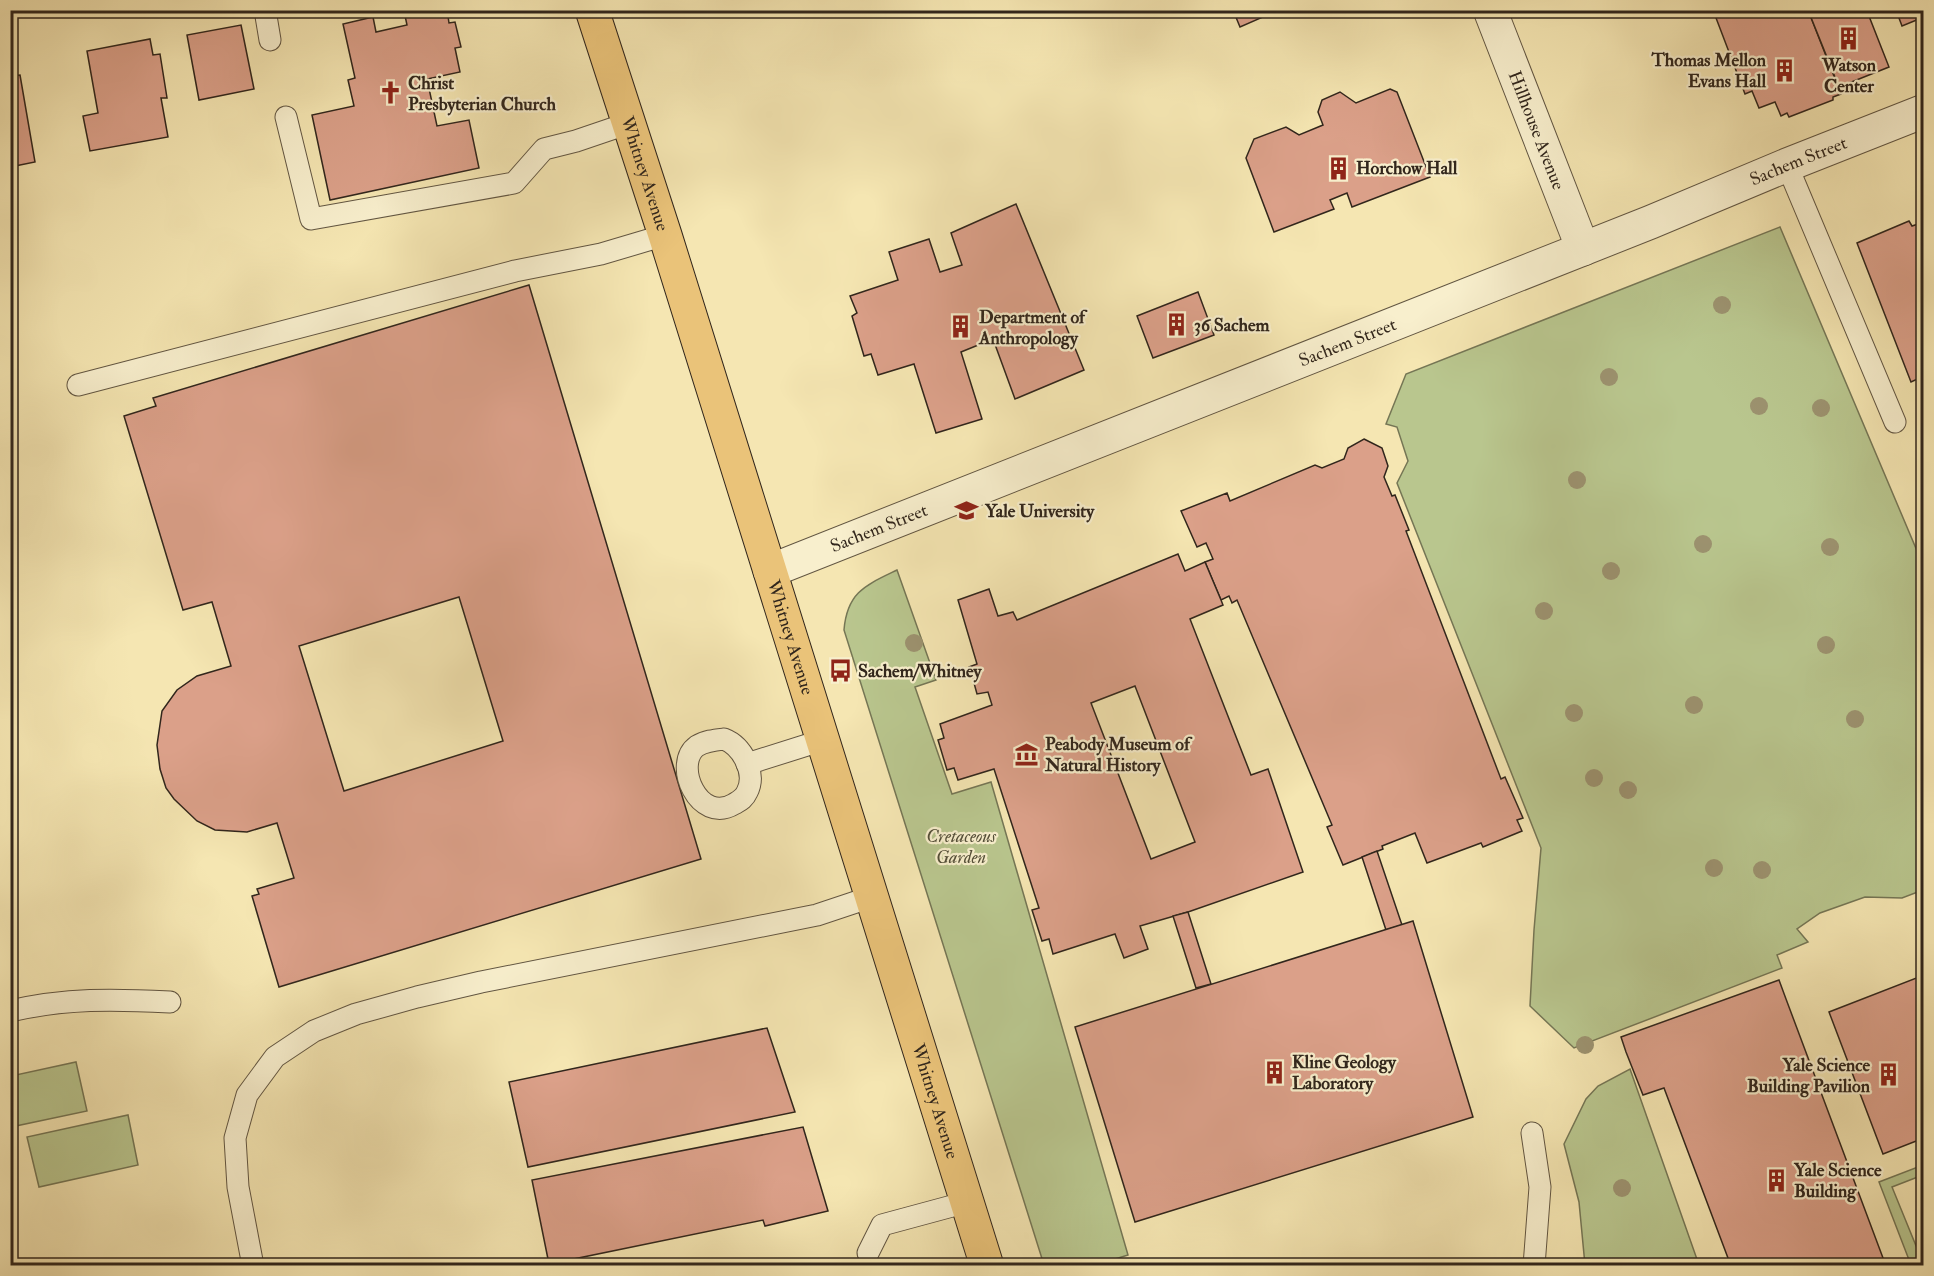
<svg xmlns="http://www.w3.org/2000/svg" width="1934" height="1276" viewBox="0 0 1934 1276" font-family="'IM FELL Double Pica',serif">
	<rect width="100%" height="100%" fill="#f5e6b2"/>
	<filter id="stains"><feTurbulence type="fractalNoise" baseFrequency=".00333" numOctaves="4"/><feColorMatrix values="0 0 0 0 .2 0 0 0 0 .09 0 0 0 0 .02 0 0 0 .5 -.17"/></filter>
	<radialGradient id="worn" r=".72"><stop offset=".6" stop-color="#630" stop-opacity="0"/><stop offset="1" stop-color="#630" stop-opacity=".3"/></radialGradient>
	<!-- green -->
	<g fill="#b9c68e" stroke="#757655" stroke-width="1.5">
		<path d="M1780 227 1923 565V890L1902 898 1865 897 1820 913 1797 929 1808 942 1777 955 1782 968 1574 1048 1530 1006 1534 930 1541 848 1397 483 1408 461 1397 427 1386 424 1406 374Z"/>
		<path d="M897 570 936 680 915 687 952 794 991 782 1128 1255 1096 1265H1044L844 630C847 592 866 585 897 570Z"/>
		<path d="M76 1062 87 1111 11 1127V1076Z"/>
		<path d="M1630 1069 1699 1265H1585L1579 1202 1564 1144 1586 1099 1598 1086Z"/>
		<path d="M128 1115 138 1165 39 1187 27 1137Z"/>
		<path d="M1923 1165V1175L1892 1187 1923 1263V1265H1911L1879 1182Z"/>
	</g>
	<!-- building -->
	<g fill="#dba089" stroke="#31261c" stroke-width="1.5" fill-rule="evenodd">
		<path d="M447 10 449 23 455 22 461 47 455 48 460 72 427 79 437 126 469 120 479 168 330 200 312 115 354 106 348 80 355 78 343 24 373 17 376 32 407 25 404 11Z"/>
		<path d="M1233 10H1279L1240 27Z"/>
		<path d="M1713 10H1808L1841 94 1833 97V100L1789 117 1787 113 1781 116 1775 102 1759 108 1752 91 1745 94Z"/>
		<path d="M1808 10H1869L1867 11 1889 67 1839 87Z"/>
		<path d="M1896 10H1924V17L1902 26Z"/>
		<path d="M241 25 254 89 199 100 187 35Z"/>
		<path d="M150 39 153 55 160 54 167 98H161L168 137 90 151 83 116 98 113 87 51Z"/>
		<path d="M20 75 35 162 10 167V76Z"/>
		<path d="M1390 89 1397 92 1430 177 1352 207 1347 193 1330 200 1334 209 1274 232 1246 158 1254 139 1286 127 1299 135 1323 125 1318 112 1322 100 1340 92 1356 103Z"/>
		<path d="M1016 204 1084 370 1015 399 993 339 961 352 982 419 936 433 914 364 878 375 871 354 864 356 852 316 857 313 850 296 898 280 889 252 929 239 940 272 962 265 951 233Z"/>
		<path d="M1909 221 1912 226 1924 222V376L1911 382 1857 243Z"/>
		<path d="M529 285 701 859 279 987 252 896 259 894 257 889 294 878 277 823 247 832 215 830 197 821 174 799 166 788 160 769 157 745 162 711 177 690 197 676 231 666 212 602 183 610 124 416 156 406 153 398ZM459 597 503 741 344 791 299 646Z"/>
		<path d="M1198 292 1214 335 1153 358 1137 316Z"/>
		<path d="M1364 439 1382 448 1388 466 1384 477 1392 496 1395 495 1409 530 1406 531 1501 779 1505 777 1523 818 1517 820 1522 831 1483 847 1481 843 1427 863 1415 833 1382 846 1383 849 1343 865 1327 827 1332 825 1237 600 1232 603 1229 596 1221 600 1205 562 1213 559 1206 543 1197 547 1181 511 1227 493 1230 501 1315 465 1322 468 1344 459 1348 448Z"/>
		<path d="M1178 554 1185 571 1205 562 1221 600 1223 605 1190 619 1251 775 1268 769 1303 872 1188 912 1140 926 1148 949 1124 958 1115 934 1053 954 1049 939 1042 941 1032 910 1039 908 994 769 958 780 954 768 947 770 938 740 944 738 940 724 992 705 988 692 977 694 974 683 969 667 977 664 958 600 989 589 998 616 1013 612 1017 620ZM1135 686 1195 842 1151 859 1091 703Z"/>
		<path d="M1377 851 1402 925 1386 930 1362 857Z"/>
		<path d="M1188 912 1211 984 1196 988 1173 916Z"/>
		<path d="M1413 921 1473 1117 1135 1222 1075 1027Z"/>
		<path d="M1924 975V1138L1883 1154 1829 1012Z"/>
		<path d="M1779 980 1786 999 1886 1266H1731L1664 1088 1643 1095 1626 1052 1621 1037Z"/>
		<path d="M767 1028 795 1112 528 1167 509 1082Z"/>
		<path d="M803 1127 828 1211 765 1226 763 1220 549 1264 532 1180Z"/>
	</g>
	<g fill="none" stroke-linecap="round" stroke-linejoin="round">
		<defs>
			<g id="service">
				<path d="M265 10 270 40"/>
				<path d="M286 117 311 219 514 183 544 149 576 141 629 123"/>
				<path d="M1787 165 1895 422"/>
				<path d="M78 385 515 271 601 254 665 235"/>
				<path d="M724 739C742 746 757 773 747 792 744 799 739 801 734 804 699 825 672 764 697 746 705 741 715 740 724 739Z"/>
				<path d="M747 764 823 740"/>
				<path d="M10 1011C67 998 113 999 170 1002"/>
				<path d="M1532 1133 1540 1187 1534 1266"/>
				<path d="M868 1253 882 1225 967 1202"/>
				<path d="M253 1266 238 1187 235 1138 247 1095 275 1057 314 1031 356 1014 417 997 481 982 817 915 871 897"/>
			</g>
			<g id="minor">
				<path id="s1" d="M1490 10 1583 249"/>
			</g>
			<g id="tertiary">
				<path id="s2" d="M770 571 1651 222 1787 165 1924 111"/>
			</g>
			<g id="primary">
				<path id="s3" d="M592 10 665 235 987 1266"/>
			</g>
		</defs>
		<!-- service casing -->
		<use href="#service" stroke="#625642" stroke-width="23"/>
		<!-- minor casing -->
		<use href="#minor" stroke="#625642" stroke-width="35"/>
		<!-- tertiary casing -->
		<use href="#tertiary" stroke="#625642" stroke-width="35"/>
		<!-- primary casing -->
		<use href="#primary" stroke="#31261c" stroke-width="35"/>
		<!-- service -->
		<use href="#service" stroke="#f8efcd" stroke-width="21"/>
		<!-- minor -->
		<use href="#minor" stroke="#f8efcd" stroke-width="33"/>
		<!-- tertiary -->
		<use href="#tertiary" stroke="#f8efcd" stroke-width="33"/>
		<!-- primary -->
		<use href="#primary" stroke="#eac379" stroke-width="33"/>
	</g>
	<!-- trees -->
	<g fill="#9c926f">
		<circle cx="1722" cy="305" r="9"/>
		<circle cx="1609" cy="377" r="9"/>
		<circle cx="1759" cy="406" r="9"/>
		<circle cx="1821" cy="408" r="9"/>
		<circle cx="1577" cy="480" r="9"/>
		<circle cx="1703" cy="544" r="9"/>
		<circle cx="1830" cy="547" r="9"/>
		<circle cx="1611" cy="571" r="9"/>
		<circle cx="1544" cy="611" r="9"/>
		<circle cx="914" cy="643" r="9"/>
		<circle cx="1826" cy="645" r="9"/>
		<circle cx="1694" cy="705" r="9"/>
		<circle cx="1574" cy="713" r="9"/>
		<circle cx="1855" cy="719" r="9"/>
		<circle cx="1594" cy="778" r="9"/>
		<circle cx="1628" cy="790" r="9"/>
		<circle cx="1714" cy="868" r="9"/>
		<circle cx="1762" cy="870" r="9"/>
		<circle cx="1585" cy="1045" r="9"/>
		<circle cx="1622" cy="1188" r="9"/>
	</g>
	<!-- icons -->
	<defs>
		<symbol id="building-bare" viewBox="-9 -9 18 18"><path d="M-4-6H4V6H1V3H-1V6H-4ZM-2.5-4.3h1.7v1.8h-1.7ZM.8-4.3h1.7v1.8H.8ZM-2.5-1h1.7V.8h-1.7ZM.8-1h1.7V.8H.8Z" fill="#8f2418" stroke="#f8efcd" stroke-width="2.5" paint-order="stroke"/></symbol>
		<symbol id="church-bare" viewBox="-9 -9 18 18"><path d="M-1.2-6h2.4v3.5h3.3v2.4h-3.3V6h-2.4V-.1h-3.3v-2.4h3.3Z" fill="#8f2418" stroke="#f8efcd" stroke-width="2.5" paint-order="stroke"/></symbol>
		<symbol id="university-bare" viewBox="-9 -9 18 18"><path d="M0-5L7-2L0 1L-7-2ZM-4 1L0 2.5L4 1V4Q0 6-4 4Z" fill="#8f2418" stroke="#f8efcd" stroke-width="2.5" paint-order="stroke"/></symbol>
		<symbol id="bus-bare" viewBox="-9 -9 18 18"><path d="M-5-6H5V4H4V6H2V4H-2V6H-4V4H-5ZM-3.5-4V0h7V-4ZM-3.5 1.2v1.5H-2V1.2ZM2 1.2v1.5H3.5V1.2Z" fill="#8f2418" stroke="#f8efcd" stroke-width="2.5" paint-order="stroke"/></symbol>
		<symbol id="museum-bare" viewBox="-9 -9 18 18"><path d="M0-6L6-3V-2H-6V-3ZM-5-1h2V3h-2ZM-1-1h2V3h-2ZM3-1h2V3H3ZM-6 4H6V6H-6Z" fill="#8f2418" stroke="#f8efcd" stroke-width="2.5" paint-order="stroke"/></symbol>
	</defs>
	<g fill-rule="evenodd">
		<use href="#building-bare" x="1832" y="22" width="33" height="33"/>
		<use href="#building-bare" x="1768" y="54" width="33" height="33"/>
		<use href="#church-bare" x="374" y="76" width="33" height="33"/>
		<use href="#building-bare" x="1322" y="152" width="33" height="33"/>
		<use href="#building-bare" x="1160" y="308" width="33" height="33"/>
		<use href="#building-bare" x="944" y="310" width="33" height="33"/>
		<use href="#university-bare" x="950" y="494" width="33" height="33"/>
		<use href="#bus-bare" x="824" y="654" width="33" height="33"/>
		<use href="#museum-bare" x="1010" y="738" width="33" height="33"/>
		<use href="#building-bare" x="1258" y="1056" width="33" height="33"/>
		<use href="#building-bare" x="1872" y="1058" width="33" height="33"/>
		<use href="#building-bare" x="1760" y="1164" width="33" height="33"/>
	</g>
	<g text-anchor="middle" dominant-baseline="central" stroke-width="4.5" stroke-linejoin="round" paint-order="stroke">
		<!-- poi labels -->
		<g font-size="18" font-weight="bold" fill="#31261c" stroke="#f8efcd" text-anchor="start">
			<text x="1766" y="60" text-anchor="end">Thomas Mellon<tspan x="1766" dy="21">Evans Hall</tspan></text>
			<text x="1849" y="65" text-anchor="middle">Watson<tspan x="1849" dy="21">Center</tspan></text>
			<text x="408" y="83">Christ<tspan x="408" dy="21">Presbyterian Church</tspan></text>
			<text x="1356" y="168">Horchow Hall</text>
			<text x="979" y="317">Department of<tspan x="979" dy="21">Anthropology</tspan></text>
			<text x="1194" y="325">36 Sachem</text>
			<text x="985" y="511">Yale University</text>
			<text x="858" y="671">Sachem/Whitney</text>
			<text x="1045" y="744">Peabody Museum of<tspan x="1045" dy="21">Natural History</tspan></text>
			<text x="1292" y="1062">Kline Geology<tspan x="1292" dy="21">Laboratory</tspan></text>
			<text x="1870" y="1065" text-anchor="end">Yale Science<tspan x="1870" dy="21">Building Pavilion</tspan></text>
			<text x="1794" y="1170">Yale Science<tspan x="1794" dy="21">Building</tspan></text>
		</g>
		<!-- street labels -->
		<g font-size="18" fill="#31261c" stroke="#f8efcd">
			<text stroke="none"><textPath href="#s1" startOffset="129">Hillhouse Avenue</textPath></text>
			<text stroke="none"><textPath href="#s2" startOffset="1107">Sachem Street</textPath></text>
			<text stroke="none"><textPath href="#s3" startOffset="172">Whitney Avenue</textPath></text>
			<text stroke="none"><textPath href="#s2" startOffset="621">Sachem Street</textPath></text>
			<text stroke="none"><textPath href="#s2" startOffset="117">Sachem Street</textPath></text>
			<text stroke="none"><textPath href="#s3" startOffset="658">Whitney Avenue</textPath></text>
			<text stroke="none"><textPath href="#s3" startOffset="1144">Whitney Avenue</textPath></text>
		</g>
		<!-- park labels -->
		<g font-size="18" font-style="italic" fill="#534e38" stroke="#f8efcd">
			<text x="961" y="836">Cretaceous<tspan x="961" dy="21">Garden</tspan></text>
		</g>
	</g>
	<!-- margin -->
	<rect width="1934" height="1276" fill="none" stroke="#f5e6b2" stroke-width="36"/>
	<rect x="12" y="12" width="1910" height="1252" fill="none" stroke="#31261c" stroke-width="3"/>
	<rect x="18" y="18" width="1898" height="1240" fill="none" stroke="#31261c" stroke-width="1.5"/>
	<rect width="100%" height="100%" filter="url(#stains)"/>
	<rect width="100%" height="100%" fill="url(#worn)"/>
</svg>
